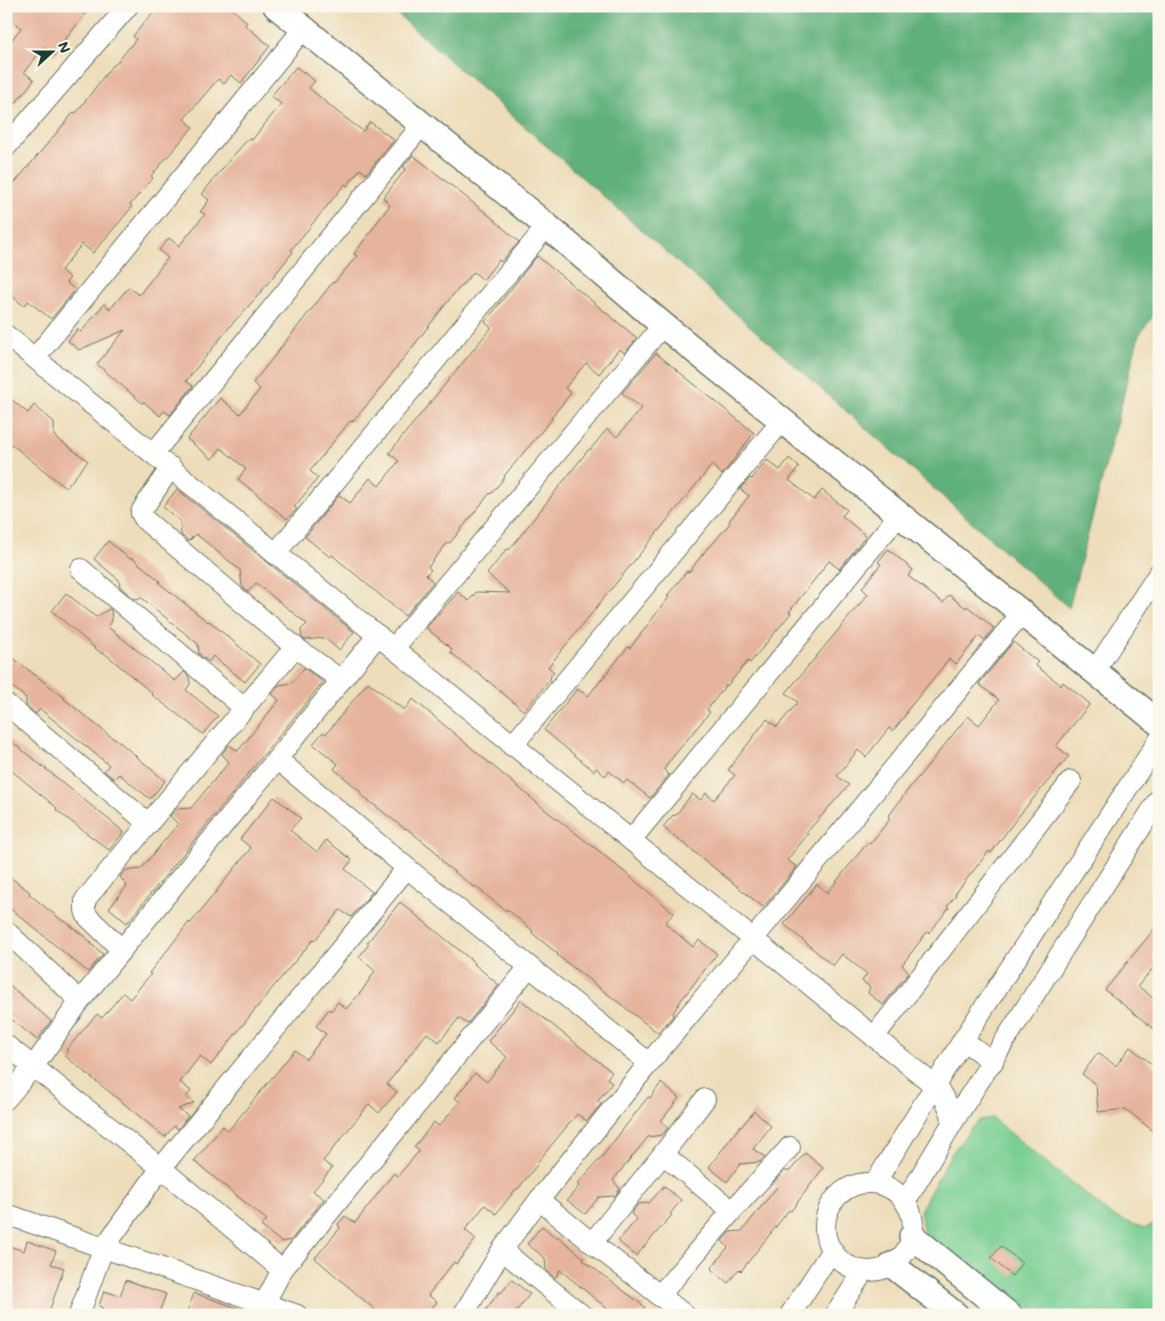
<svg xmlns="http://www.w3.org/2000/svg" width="1165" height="1321" viewBox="0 0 1165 1321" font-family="Mali,sans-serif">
	<rect width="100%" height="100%" fill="#fbf7ec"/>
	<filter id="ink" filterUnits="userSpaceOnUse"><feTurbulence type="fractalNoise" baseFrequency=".02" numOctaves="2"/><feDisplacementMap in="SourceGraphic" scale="10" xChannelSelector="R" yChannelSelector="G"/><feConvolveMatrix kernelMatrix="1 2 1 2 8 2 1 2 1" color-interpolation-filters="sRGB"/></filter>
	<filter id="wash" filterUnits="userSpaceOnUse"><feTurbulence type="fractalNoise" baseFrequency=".0096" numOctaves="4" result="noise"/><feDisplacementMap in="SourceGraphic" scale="20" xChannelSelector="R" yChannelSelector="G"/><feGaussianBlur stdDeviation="1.12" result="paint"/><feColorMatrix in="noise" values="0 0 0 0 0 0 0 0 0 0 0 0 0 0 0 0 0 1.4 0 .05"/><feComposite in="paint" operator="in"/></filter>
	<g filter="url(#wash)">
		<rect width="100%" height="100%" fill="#edddba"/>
		<!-- green -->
		<path fill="#76cd92" stroke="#4a8563" d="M992 1118 1112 1216 1144 1228 1159 1223V1315H1021L924 1234 920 1211 950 1156 972 1127 980 1120Z"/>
		<!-- forest -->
		<path fill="#60b07c" stroke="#407658" d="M388 6H1159V308L1139 335 1069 608Z"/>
		<g id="blocks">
			<!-- building -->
			<g fill="#e6b49d">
				<path d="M6 6H92L62 43 63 45 55 56 44 47 24 72 34 80 6 115V47L21 28 6 16Z"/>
				<path d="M158 6H229L247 22 245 25 270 46 241 83 231 75 224 84 218 79 184 119 193 127 151 176 153 178 130 205 132 207 117 225 93 253 82 244 61 270 70 278 66 282 75 290 51 319 28 301 24 306 6 291V193L74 112 76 113 111 67 116 64 136 39 133 36Z"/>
				<path d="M296 67 315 81 309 88 340 114 363 131 370 122 394 140 366 174 360 169 347 186 345 184 291 250 293 252 256 298 232 324 186 381 193 386 170 415 164 411 160 416 144 402 142 403 97 364 125 330 79 350 68 341 78 329 81 332 104 304 110 309 129 287 139 295 168 258 159 250 169 238 179 246 205 214 200 212 209 200 202 194 231 158 249 138 252 140 281 104 271 96Z"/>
				<path d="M413 155 491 217 519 242 501 262 499 260 483 280 474 272 452 296 373 398 352 422 350 421 310 471 318 478 294 507 297 509 287 519 238 479 246 469 221 448 212 459 187 439 220 398 240 414 260 389 253 383 333 282 334 283 357 256 354 254 390 205 383 198 406 169 403 167Z"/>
				<path d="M537 256 637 338 625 353 619 349 599 374 586 363 565 388 571 393 551 418 552 419 504 476 505 477 491 494 490 493 450 543 448 542 428 567 431 570 426 575 433 582 405 616 332 555 330 557 305 537 339 495 350 503 370 478 379 486 399 461 389 453 491 328 485 322Z"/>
				<path d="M656 353 754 433 722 475 712 465 548 667 554 672 550 677 551 678 524 711 476 671 475 672 450 652 452 649 426 628 458 592 469 601 476 592 510 593 487 574 507 549 509 550 589 449 590 450 607 429 617 437 641 408 622 393Z"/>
				<path d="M6 395 28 413 34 405 54 422V436L88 461 66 488 6 440Z"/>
				<path d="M789 458 799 467 789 480 814 500 822 490 847 510 842 516 866 536 839 569 829 561 789 612 791 613 750 663 748 661 727 686 726 685 707 710 710 712 668 763 664 770 669 775 650 798 627 780 624 783 609 771 605 776 596 768 594 771 544 730 577 689 588 696 628 647 630 648 669 597 667 596 687 571 689 572 709 546 710 547 730 523 729 521 749 496 740 489 750 478 752 479 767 460 780 470Z"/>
				<path d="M177 489 354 632 339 650 324 638 305 640 302 638 301 630 307 624 256 583 248 592 242 586 240 570 196 534 189 541 181 535 180 521 163 507Z"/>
				<path d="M108 541 130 559 132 558 160 581 159 583 208 622 209 621 260 664 245 682 213 656 209 662 199 654 198 644 142 598 134 599 120 587 119 580 94 559Z"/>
				<path d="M888 549 913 570 908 576 943 603 949 595 966 608 967 606 994 628 984 640 979 636 956 664 949 659 906 712 907 713 893 731 889 728 866 757 858 750 837 776 849 785 806 833 808 834 787 860 797 867 763 907 663 827 673 815 675 816 692 794 701 800 706 793 714 800 735 775 728 770 767 719 777 727 798 702 786 693 868 594 862 588 881 564 878 562Z"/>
				<path d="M66 593 96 617 109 609 111 610 112 621 108 627 175 681 184 672 189 677 190 684 186 690 218 716 203 734 151 694 152 693 103 652 102 654 52 611Z"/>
				<path d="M1013 642 1038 662 1035 665 1061 685 1063 682 1090 704 1056 746 1069 756 1017 818 991 853 989 851 955 894 956 895 947 907 949 908 929 933 927 932 902 965 909 972 883 1005 868 993 870 987 862 981 867 974 842 954 833 966 784 924 817 884 827 893 868 842 870 844 890 819 888 817 907 791 968 716 979 725 999 700 979 684Z"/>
				<path d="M13 658 65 698 64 699 114 739 115 738 165 781 150 799 119 774 114 779 104 771 109 765 40 709 36 714 26 705V698L6 682V667Z"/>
				<path d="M304 668 323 682 127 923 109 908 127 886 120 877 125 871 141 869 178 824 170 816 176 809 191 808 229 762 222 754 229 745 238 751 279 700 272 694 279 685 292 683Z"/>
				<path d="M368 682 404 710 413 699 548 812 599 851 674 913 665 923 693 947 699 940 717 954 682 999 673 1013 674 1015 658 1033 557 955 558 954 532 933 533 931 507 909 506 911 475 886 474 887 444 864 435 851 406 828 405 829 360 794 362 793 334 769 338 764 313 744 323 732 326 734Z"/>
				<path d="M6 737 124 832 109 850 56 810 57 808 6 766Z"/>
				<path d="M274 797 301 818 290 830 317 852 326 840 352 860 345 869 372 892 351 917 340 910 314 941 313 940 274 986 211 1065 200 1056 180 1082 191 1091 186 1097 194 1103 178 1109 188 1116 178 1129 174 1126 165 1137 65 1056 68 1051 66 1050 97 1014 102 1018 123 993 130 999 151 974 149 973 169 948 189 922 190 924 251 848 240 839Z"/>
				<path d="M6 874 30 892 29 894 64 922 65 921 92 943 91 944 103 954 88 972 6 905Z"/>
				<path d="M400 902 475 963 474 964 499 985 467 1024 459 1018 439 1042 427 1033 387 1084 397 1092 379 1113 369 1104 323 1161 332 1168 313 1191 324 1199 291 1240 281 1242 261 1226 267 1220 194 1161 223 1126 228 1131 295 1050 306 1059 326 1034 316 1026 329 1009 331 1011 338 1002 346 1009 361 992 375 971 359 957 369 944 367 943Z"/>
				<path d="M1159 923V961L1138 986 1159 1003V1033L1105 990Z"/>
				<path d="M6 982 51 1021 37 1040 6 1015Z"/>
				<path d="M521 1000 612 1072 607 1078 612 1083 598 1101 601 1104 587 1121 577 1114 536 1164 537 1165 518 1189H516L496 1214 485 1205 465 1230 476 1239 456 1264 454 1262 428 1295 437 1302 426 1315H381L315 1258 340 1228 338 1224 345 1216 355 1223 394 1173 398 1176 419 1151 414 1147 434 1122 439 1126 460 1102 455 1098 475 1073 487 1082 507 1057 488 1041Z"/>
				<path d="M1130 1047 1159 1070V1136L1126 1109 1098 1112 1096 1085 1082 1074 1098 1053 1116 1066Z"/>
				<path d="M661 1083 679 1098 661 1121 668 1128 662 1135 648 1137 613 1180 620 1189 615 1196 599 1197 585 1214 567 1200 579 1186 577 1184 601 1158 648 1097 650 1098Z"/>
				<path d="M754 1111 771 1126 753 1149 765 1157 760 1162 740 1164 727 1182 709 1167 741 1125 742 1126Z"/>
				<path d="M805 1153 823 1168 791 1211 789 1210 741 1271 739 1269 728 1283 711 1269 728 1247 722 1241 730 1232 742 1231 777 1187 773 1183 784 1171H790Z"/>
				<path d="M664 1186 681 1200 670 1214 672 1215 636 1256 618 1241 637 1219 631 1214 638 1204 649 1203Z"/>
				<path d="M542 1226 556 1238 557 1236 584 1258 583 1260 645 1307 638 1315H615L560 1270 555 1278 546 1270 545 1258 527 1244Z"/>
				<path d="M27 1241 56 1251 51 1264 64 1268 48 1315H6V1245L24 1251Z"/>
				<path d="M1001 1246 1022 1263 1012 1276 991 1258Z"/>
				<path d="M126 1280 166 1294 158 1315H100L103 1308 99 1306 104 1291 120 1296Z"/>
				<path d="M512 1280 530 1294 513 1315H482L499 1292 501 1293Z"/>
				<path d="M194 1293 249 1312 248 1315H186Z"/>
			</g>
		</g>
	</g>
	<g filter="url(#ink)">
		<use href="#blocks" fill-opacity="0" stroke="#677563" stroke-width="1"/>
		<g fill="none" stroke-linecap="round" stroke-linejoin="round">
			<defs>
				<g id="minor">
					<path d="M6 147 128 6"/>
					<path d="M6 335 935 1086C945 1098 950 1107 953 1122"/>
					<path d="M35 358 304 28"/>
					<path d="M153 454 422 125"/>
					<path d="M171 467 142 510 141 513 145 520 295 647 341 680"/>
					<path d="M275 554 547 226"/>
					<path d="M81 569 244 708"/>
					<path d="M394 648 663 325"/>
					<path d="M1094 672 1159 573"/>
					<path d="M6 704 149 824"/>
					<path d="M512 746 781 422"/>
					<path d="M631 840 899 515"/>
					<path d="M407 868 649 1063"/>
					<path d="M6 931 80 1001"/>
					<path d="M122 950 87 916 85 910V900L295 647"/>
					<path d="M874 1037 1071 781"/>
					<path d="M963 1040 993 1062"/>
					<path d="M6 1045 161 1168 282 1270 264 1304 260 1315"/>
					<path d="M6 1099 33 1067 80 1001 378 635"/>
					<path d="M875 1183 963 1040 1159 740"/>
					<circle cx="869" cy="1227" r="44"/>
					<path d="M539 1200 592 1243 685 1315"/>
					<path d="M905 1202 953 1122 1159 799"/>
					<path d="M732 1211 790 1147"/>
					<path d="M6 1214 297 1315"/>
					<path d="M592 1243 663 1154 705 1099"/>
					<path d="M502 1250 582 1315"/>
					<path d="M282 1270 529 967"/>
					<path d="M659 1296 732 1211 663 1154"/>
					<path d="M79 1315 103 1249 161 1168 407 868 277 759"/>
					<path d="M463 1315 502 1250 539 1200 649 1063 753 939 1021 614"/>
					<path d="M790 1315 832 1250"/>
					<path d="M835 1315 864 1271"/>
				</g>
				<g id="tertiary">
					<path d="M276 6 547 226 663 325 1159 723"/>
					<path d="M912 1236 1009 1315"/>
					<path d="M892 1265 956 1315"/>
				</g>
			</defs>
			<!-- minor casing -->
			<use href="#minor" stroke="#677563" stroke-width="22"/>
			<!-- tertiary casing -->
			<use href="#tertiary" stroke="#677563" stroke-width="28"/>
			<!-- minor -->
			<use href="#minor" stroke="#fff" stroke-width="20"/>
			<!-- tertiary -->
			<use href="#tertiary" stroke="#fff" stroke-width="25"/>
		</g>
	</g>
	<!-- margin -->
	<rect width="1165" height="1321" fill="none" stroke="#fbf7ec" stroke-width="25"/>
	<!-- north arrow -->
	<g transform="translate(52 52) rotate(69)" stroke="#fbf7ec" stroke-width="4" paint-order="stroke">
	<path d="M0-4L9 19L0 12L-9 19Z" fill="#1f3d34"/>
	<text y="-8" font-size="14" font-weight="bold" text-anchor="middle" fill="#1f3d34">N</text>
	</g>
</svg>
